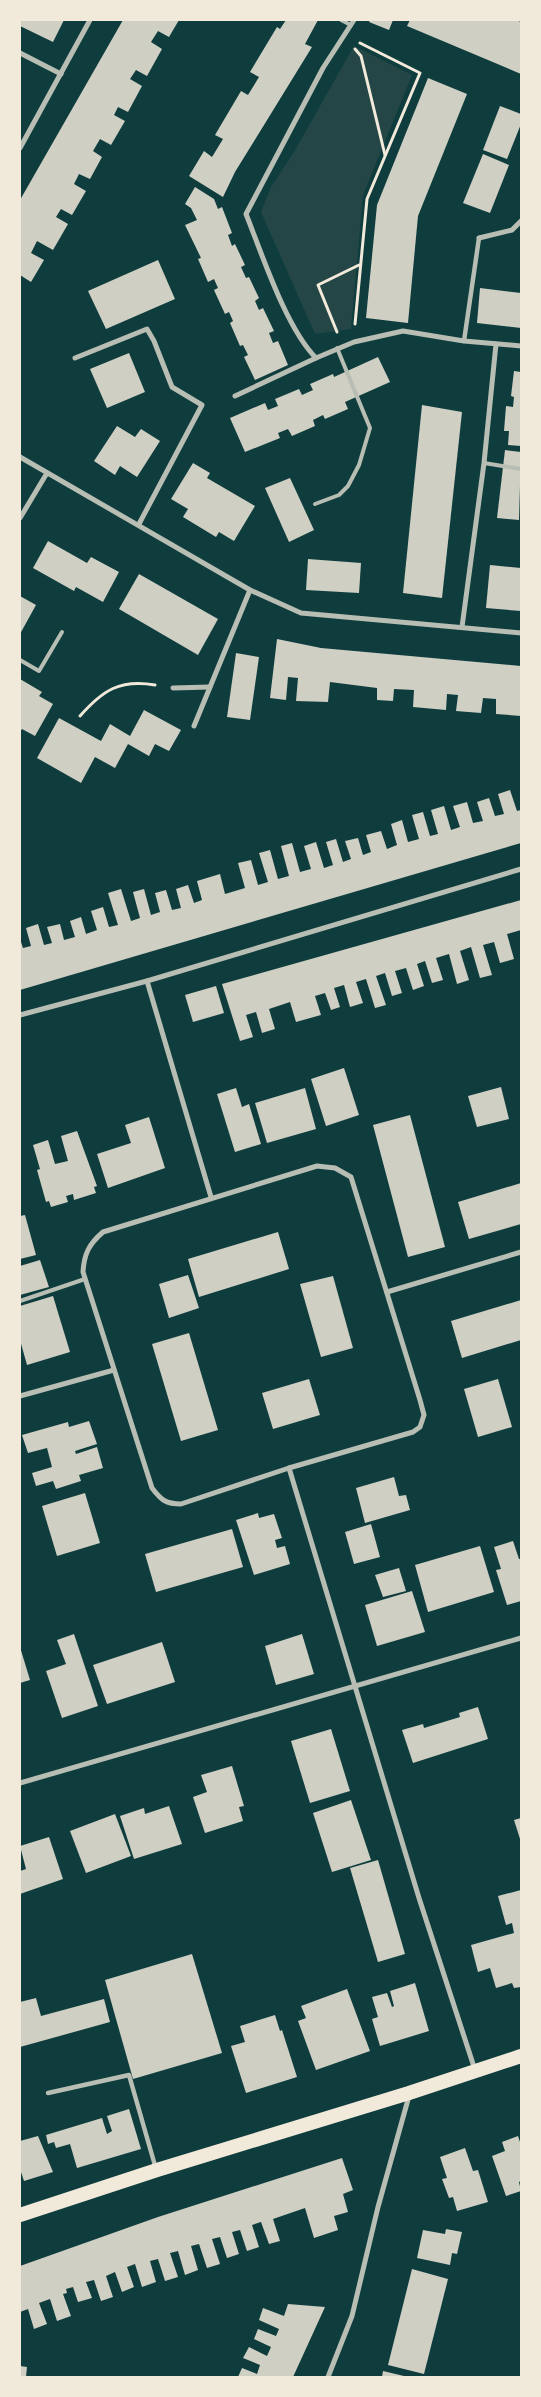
<svg xmlns="http://www.w3.org/2000/svg" width="541" height="2397" viewBox="0 0 541 2397" font-family="Manrope,sans-serif">
	<rect width="100%" height="100%" fill="#0f3d3e"/>
	<!-- green -->
	<path fill="#244646" d="M354 46 412 75 363 195 351 329 315 334 261 212 271 187 294 152Z"/>
	<!-- building -->
	<g fill="#cfcfc3">
		<path d="M20 20H64L53 42 20 26Z"/>
		<path d="M123 20H179L169 37 158 31 151 42 162 49 147 76 136 70 130 79 142 86 128 112 118 107 114 115 125 121 111 145 100 139 93 151 102 157 90 179 79 174 74 184 86 191 72 215 61 209 56 217 68 224 53 250 37 241 31 253 44 260 31 282 20 275V200Z"/>
		<path d="M286 20H318L305 44 312 47 235 172 223 197 189 176 204 151 212 157 223 139 215 135 241 91 248 95 259 77 250 72 277 27 280 29Z"/>
		<path d="M370 20H393L389 30 369 22Z"/>
		<path d="M410 20H516L521 22V74L407 26Z"/>
		<path d="M428 78 467 94 418 216 408 323 366 318 377 205Z"/>
		<path d="M500 106 521 114V124L507 159 483 150Z"/>
		<path d="M483 154 509 165 490 213 463 203Z"/>
		<path d="M195 187 214 199 218 209 222 207 232 233 228 235 232 246 235 244 245 265 241 267 246 278 249 277 259 298 255 301 259 310 263 308 274 331 269 333 273 343 278 341 288 365 255 380 244 357 248 355 243 345 240 346 230 323 233 321 229 312 225 314 214 290 218 288 214 279 208 282 198 259 201 258 185 225 197 220 191 208 185 204Z"/>
		<path d="M158 260 175 299 106 329 88 291Z"/>
		<path d="M480 288 521 293V328L477 323Z"/>
		<path d="M129 353 145 392 107 408 90 369Z"/>
		<path d="M378 357 390 382 345 402 348 409 325 419 323 415 313 420 315 426 292 436 288 429 278 433 280 438 245 452 230 418 265 403 268 410 278 406 275 399 299 389 302 395 313 390 310 384 333 374 334 377Z"/>
		<path d="M514 371 521 372V446L508 445 509 431H504L506 406 513 407 514 397 511 396Z"/>
		<path d="M422 405 462 412 442 598 403 593Z"/>
		<path d="M117 426 135 437 141 429 160 441 137 477 120 466 115 475 94 461Z"/>
		<path d="M505 450 521 452 519 520 497 518Z"/>
		<path d="M193 463 210 473 207 478 255 506 234 541 219 532 216 537 183 517 188 509 171 499Z"/>
		<path d="M290 478 314 530 289 542 265 488Z"/>
		<path d="M48 541 87 563 91 557 119 572 103 602 76 587 74 591 33 568Z"/>
		<path d="M308 559 361 563 359 593 306 590Z"/>
		<path d="M490 565 521 568V611L486 608Z"/>
		<path d="M139 574 218 619 198 655 119 609Z"/>
		<path d="M20 596 36 605 20 634Z"/>
		<path d="M277 639 321 648 521 666V716L496 714V699L483 698 481 713 456 711 458 695 447 694 446 710 413 707 414 690 394 689 393 701 377 700V688L330 682 328 702 296 701 298 678 288 677 286 700 270 698Z"/>
		<path d="M236 653 259 657 250 720 227 717Z"/>
		<path d="M20 679 42 692 39 696 53 704 35 736 22 729 20 732Z"/>
		<path d="M144 710 181 730 169 751 155 744 149 756 128 744 115 768 95 757 81 783 37 758 59 718 101 741 110 724 130 736Z"/>
		<path d="M510 790 517 811 521 810V843L20 990V939L23 948 31 946 26 928 38 924 44 945 52 943 47 927 60 924 64 940 75 937 70 921 81 917 86 934 97 930 91 911 103 907 109 927 118 925 108 893 121 889 131 921 140 918 133 892 144 889 151 915 160 912 155 893 166 890 172 910 181 908 176 889 188 885 194 903 202 900 197 881 220 874 225 894 245 888 238 863 251 860 258 885 268 882 259 853 270 850 278 879 289 876 281 846 292 843 300 872 311 869 304 846 316 842 324 868 333 865 326 842 336 839 343 862 351 859 345 841 358 838 363 855 371 852 366 835 381 831 387 849 397 845 391 824 402 820 408 842 419 839 412 815 423 812 430 836 438 834 431 810 444 806 451 830 460 827 453 806 467 802 473 823 483 821 477 802 489 798 495 816 504 814 498 794Z"/>
		<path d="M521 900V930L507 934 514 959 500 963 494 942 483 945 492 975 480 978 471 947 460 951 469 980 457 984 449 954 436 958 443 980 432 983 425 961 417 964 424 986 413 990 406 968 395 971 402 993 392 996 385 973 376 976 386 1005 375 1008 366 979 356 982 363 1003 350 1007 344 985 334 988 340 1007 331 1010 325 993 315 996 321 1015 296 1022 290 1002 269 1009 275 1029 262 1033 256 1012 246 1015 253 1037 240 1041 222 984Z"/>
		<path d="M216 986 224 1013 193 1022 185 995Z"/>
		<path d="M344 1068 359 1115 326 1126 311 1079Z"/>
		<path d="M501 1087 509 1119 477 1127 468 1096Z"/>
		<path d="M236 1088 242 1107 249 1104 261 1144 235 1152 217 1094Z"/>
		<path d="M305 1088 316 1129 267 1143 255 1103Z"/>
		<path d="M410 1115 445 1247 408 1257 373 1125Z"/>
		<path d="M149 1117 165 1168 108 1188 97 1154 131 1143 125 1125Z"/>
		<path d="M77 1131 97 1186 94 1187 96 1193 74 1200 73 1194 66 1196 68 1202 51 1207 49 1201 46 1202 37 1170 40 1169 33 1145 48 1140 55 1164 68 1161 61 1136Z"/>
		<path d="M521 1183V1224L469 1239 458 1202Z"/>
		<path d="M25 1215 36 1255 20 1259V1216Z"/>
		<path d="M278 1232 289 1269 199 1297 188 1259Z"/>
		<path d="M40 1260 49 1287 20 1295V1266Z"/>
		<path d="M188 1275 199 1308 169 1318 159 1284Z"/>
		<path d="M333 1276 353 1348 321 1357 300 1284Z"/>
		<path d="M53 1296 70 1352 27 1365 20 1340V1306Z"/>
		<path d="M521 1300V1340L462 1358 451 1321Z"/>
		<path d="M189 1333 218 1430 181 1441 152 1344Z"/>
		<path d="M309 1379 320 1415 273 1429 262 1393Z"/>
		<path d="M498 1379 512 1427 478 1437 464 1389Z"/>
		<path d="M89 1421 97 1444 75 1451 76 1454 97 1447 103 1468 79 1475 81 1481 56 1489 53 1481 36 1486 32 1473 52 1467 47 1448 28 1453 22 1435 68 1422 69 1427Z"/>
		<path d="M394 1477 399 1496 406 1495 410 1510 365 1523 356 1488Z"/>
		<path d="M85 1493 100 1543 57 1556 42 1506Z"/>
		<path d="M258 1513 259 1518 274 1514 282 1538 275 1540 277 1548 285 1546 290 1564 254 1575 236 1520Z"/>
		<path d="M371 1524 380 1557 354 1564 345 1532Z"/>
		<path d="M232 1529 243 1567 156 1592 145 1554Z"/>
		<path d="M513 1541 519 1559H521V1601L507 1605 496 1570 501 1569 494 1547Z"/>
		<path d="M480 1546 494 1592 428 1612 415 1565Z"/>
		<path d="M399 1568 406 1591 383 1597 375 1575Z"/>
		<path d="M412 1591 425 1632 377 1646 365 1605Z"/>
		<path d="M74 1634 98 1706 62 1718 46 1671 66 1664 57 1640Z"/>
		<path d="M302 1634 314 1674 276 1685 265 1646Z"/>
		<path d="M162 1642 175 1682 107 1704 93 1665Z"/>
		<path d="M20 1647 30 1680 20 1683Z"/>
		<path d="M478 1707 488 1739 413 1763 402 1730 423 1724 424 1728 460 1717 459 1713Z"/>
		<path d="M331 1729 350 1791 310 1803 291 1741Z"/>
		<path d="M232 1766 244 1806 239 1807 243 1821 205 1833 193 1797 207 1792 201 1775Z"/>
		<path d="M351 1800 371 1860 332 1872 313 1813Z"/>
		<path d="M169 1806 182 1844 134 1859 120 1816 144 1808 145 1814Z"/>
		<path d="M115 1814 131 1856 86 1873 70 1831Z"/>
		<path d="M521 1818V1842L514 1820Z"/>
		<path d="M49 1837 63 1879 20 1894V1871L26 1869 20 1846Z"/>
		<path d="M378 1860 405 1954 378 1962 350 1868Z"/>
		<path d="M521 1890V1987L514 1988 512 1983 496 1988 490 1968 478 1972 471 1945 514 1933 512 1923 506 1925 498 1896Z"/>
		<path d="M192 1954 222 2053 133 2079 105 1980Z"/>
		<path d="M415 1983 429 2031 380 2046 372 2019 378 2017 372 1997 387 1993 392 2007 394 2006 390 1991Z"/>
		<path d="M347 1989 370 2051 316 2070 298 2021 306 2018 301 2006Z"/>
		<path d="M36 1998 41 2016 104 1999 110 2022 20 2047V2002Z"/>
		<path d="M275 2015 280 2031 282 2030 297 2077 246 2093 231 2046 245 2042 240 2026Z"/>
		<path d="M129 2109 141 2149 77 2168 70 2144 56 2148 54 2142 48 2144 46 2135 102 2118 107 2134 112 2131 107 2116Z"/>
		<path d="M38 2136 53 2172 24 2181 20 2169V2141Z"/>
		<path d="M518 2136 521 2145V2181L519 2182 521 2191 506 2196 492 2156 505 2151 502 2142Z"/>
		<path d="M465 2148 473 2171 478 2170 488 2202 457 2211 453 2197 449 2198 442 2179 447 2178 440 2157Z"/>
		<path d="M342 2158 353 2190 343 2194 348 2212 334 2216 338 2230 314 2238 305 2208 273 2219 280 2241 269 2244 261 2222 252 2225 259 2247 247 2251 240 2230 232 2232 239 2254 227 2258 220 2237 212 2239 220 2264 207 2268 199 2244 191 2246 198 2270 185 2275 178 2251 170 2253 178 2277 165 2281 158 2259 150 2261 156 2282 142 2287 135 2264 127 2267 134 2287 122 2292 115 2272 106 2276 113 2297 101 2301 94 2280 86 2282 92 2298 78 2302 73 2287 66 2289 67 2293 63 2294 71 2316 57 2321 50 2299 39 2303 47 2324 34 2329 28 2309 20 2312V2266L158 2217Z"/>
		<path d="M446 2229 462 2232 457 2254 452 2253 450 2265 417 2258 423 2230 445 2234Z"/>
		<path d="M412 2269 448 2279 424 2374 388 2365Z"/>
		<path d="M288 2304 325 2307 293 2377H238L242 2368 257 2374 260 2365 243 2358 249 2347 267 2356 271 2347 254 2339 258 2329 276 2336 279 2329 259 2320 263 2308 284 2316Z"/>
		<path d="M20 2366 27 2367 26 2377H20Z"/>
		<path d="M383 2371 404 2376V2377H382Z"/>
	</g>
	<g fill="none" stroke-linecap="round" stroke-linejoin="round">
		<!-- path -->
		<g stroke="#f1e9da" stroke-width="3">
			<path d="M355 49 361 56 385 155"/>
			<path d="M355 324 367 199 420 73 360 43"/>
			<path d="M337 332 318 285 359 265"/>
			<path d="M80 716C103 690 120 679 155 685"/>
		</g>
		<!-- service -->
		<g stroke="#b8beb3" stroke-width="4">
			<path d="M341 20 351 25"/>
			<path d="M484 463 521 469"/>
			<path d="M315 504 339 495 348 486 359 465 370 428 337 348"/>
			<path d="M20 660 39 671 62 632"/>
			<path d="M20 1301 85 1279"/>
		</g>
		<!-- pedestrian -->
		<g stroke="#b8beb3" stroke-width="4.5">
			<path d="M464 341 479 238"/>
			<path d="M48 2093 129 2075 156 2169"/>
		</g>
		<!-- minor -->
		<g stroke="#b8beb3" stroke-width="5">
			<path d="M354 20 323 68 246 214C262 254 286 328 316 358L354 342 403 331 464 341 521 346"/>
			<path d="M20 53 61 74"/>
			<path d="M20 148 90 20"/>
			<path d="M479 238 512 230 521 221"/>
			<path d="M75 358 147 329 154 341 172 387 202 405 139 524"/>
			<path d="M235 396 316 358"/>
			<path d="M20 457 250 590 301 613 521 633"/>
			<path d="M20 518 47 473"/>
			<path d="M462 627 484 463 496 344"/>
			<path d="M173 688 210 687"/>
			<path d="M194 726 250 590"/>
			<path d="M147 981 211 1197"/>
			<path d="M20 1015 147 981 521 869"/>
			<path d="M317 1166 335 1168 351 1177 420 1400 424 1415 420 1427 413 1432 289 1468 181 1504C166 1504 161 1500 152 1488L83 1272C84 1254 89 1244 103 1232Z"/>
			<path d="M387 1292 521 1252"/>
			<path d="M20 1396 114 1370"/>
			<path d="M289 1468 419 1898 475 2070"/>
			<path d="M20 1783 521 1638"/>
			<path d="M328 2377 352 2316 378 2207 409 2096"/>
		</g>
		<!-- trunk -->
		<path stroke="#f1e9da" stroke-width="14" d="M20 2215 157 2170 409 2093 521 2056"/>
	</g>
	<!-- border -->
	<rect width="541" height="2397" fill="none" stroke="#f1e9da" stroke-width="42"/>
</svg>
